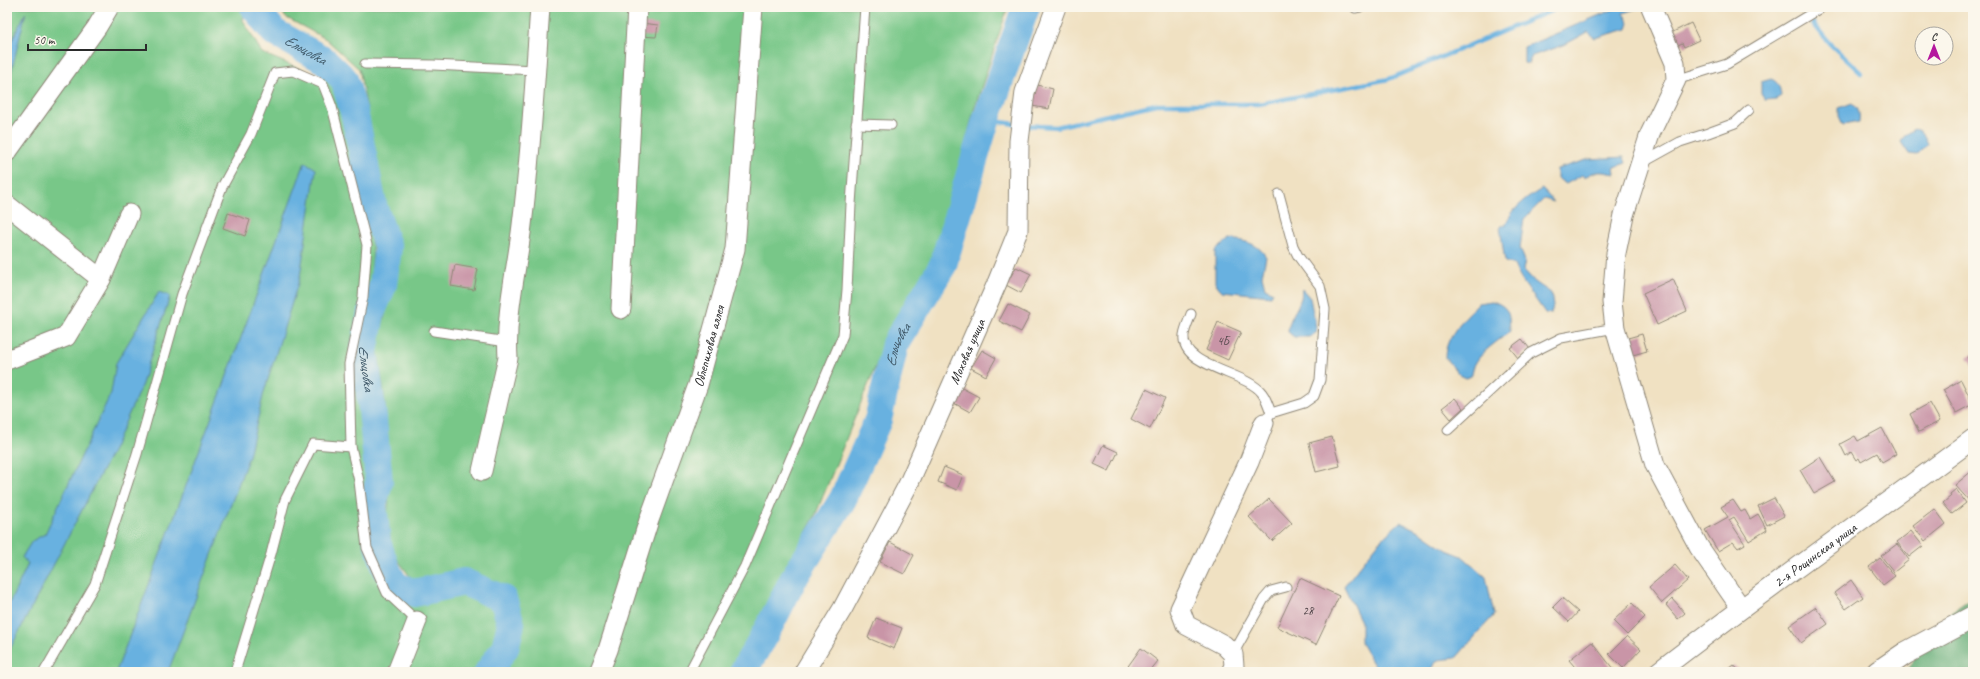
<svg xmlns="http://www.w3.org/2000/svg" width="1980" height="679" viewBox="0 0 1980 679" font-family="Caveat,sans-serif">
	<rect width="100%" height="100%" fill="#fbf7ec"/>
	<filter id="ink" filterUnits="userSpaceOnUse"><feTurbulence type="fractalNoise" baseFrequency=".025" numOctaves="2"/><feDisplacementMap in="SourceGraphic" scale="8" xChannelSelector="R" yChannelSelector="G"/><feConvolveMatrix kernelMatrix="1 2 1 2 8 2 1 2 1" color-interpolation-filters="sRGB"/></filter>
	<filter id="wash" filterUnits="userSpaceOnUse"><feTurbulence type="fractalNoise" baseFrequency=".012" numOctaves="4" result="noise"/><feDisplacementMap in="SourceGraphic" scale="16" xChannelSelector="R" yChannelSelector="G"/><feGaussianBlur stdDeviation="0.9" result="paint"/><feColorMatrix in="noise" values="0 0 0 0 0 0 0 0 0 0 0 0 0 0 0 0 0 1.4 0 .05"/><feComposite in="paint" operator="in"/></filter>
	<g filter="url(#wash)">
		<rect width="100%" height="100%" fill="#f0e1c2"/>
		<!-- green -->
		<g fill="#78c788" stroke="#52795a">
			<path d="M7 7H245L243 20 262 53 338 85 373 250 370 290 359 349 367 496 371 539 375 557 394 597 412 604 463 592 496 606 504 623 497 644 478 672H7Z"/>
			<path d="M281 7H1008L974 110 937 253 890 331 815 516 731 672H502L524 625 507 587 462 569 414 582 392 552 387 515 391 477 384 393 377 347 393 283 399 249 386 205 359 69 326 39 285 17Z"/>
		</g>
		<!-- forest -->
		<path fill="#62ac74" stroke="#466c50" d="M1973 597V672H1904L1951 612Z"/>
		<!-- water -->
		<g fill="#68b1e0" stroke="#4a6e86">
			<path d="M1619 7H1641L1623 13 1629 23 1627 29 1595 38 1588 32 1564 45 1532 56 1528 64 1524 63V47Z"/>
			<path d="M26 12 7 89V50Z"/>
			<path d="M1771 79C1779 82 1780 88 1781 96L1776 99 1765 100 1761 94V82Z"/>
			<path d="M1852 103C1859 109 1860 113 1859 122L1843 125 1839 116V108Z"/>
			<path d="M1914 129C1922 131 1925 136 1928 144L1917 155 1909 154 1901 142 1906 134Z"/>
			<path d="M1624 157 1626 163 1614 167 1615 174C1605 172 1593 169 1585 178L1582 175 1566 184 1557 178V169L1590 159Z"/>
			<path d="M305 162 316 169 300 277 264 392 249 456 168 672H116L220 395Z"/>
			<path d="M1542 189 1554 202 1544 199 1524 219 1520 248 1525 261 1523 269 1535 282 1551 293 1553 306 1551 314 1545 313C1535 297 1521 283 1514 265L1505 262 1500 227 1506 224C1511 209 1528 197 1542 189Z"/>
			<path d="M1230 239C1245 241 1258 243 1266 257L1262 276 1265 288 1273 292 1271 296 1222 291 1215 283V251Z"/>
			<path d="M1302 289 1310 298 1317 332 1310 337H1294L1288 332C1289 317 1297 311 1301 298 1302 295 1301 292 1302 289Z"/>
			<path d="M159 292 170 296 142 384 114 448 7 655V608L28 564 22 557 32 541 45 534 111 393 116 363Z"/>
			<path d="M1492 301C1510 307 1509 314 1510 331 1497 343 1473 355 1472 375L1466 378 1460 375 1445 358C1445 336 1464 319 1478 303Z"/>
			<path d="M1400 522 1421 532 1447 550 1462 556 1486 577 1494 615 1456 658 1438 660 1428 672H1378L1361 643V622L1344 586 1381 540Z"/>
		</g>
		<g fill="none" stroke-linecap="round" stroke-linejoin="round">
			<!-- stream -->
			<g stroke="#68b1e0" stroke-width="4.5">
				<path d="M1813 23 1829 43 1861 73"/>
				<path d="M986 120 1016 124"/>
				<path d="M1026 125 1056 127 1156 104H1259L1389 79 1561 7"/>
			</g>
			<!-- river -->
			<g stroke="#68b1e0" stroke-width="28">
				<path id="s1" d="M254 7 274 32 324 60 344 79 355 116 373 205 388 248 383 285 371 313 364 352 372 409 379 482 373 504 377 542 386 568 395 585 414 593 464 582 503 599 511 624 505 648 488 672"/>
				<path id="s2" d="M743 672 770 625 794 578 843 499 878 420 895 344 943 265 986 120 1026 7"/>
			</g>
		</g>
		<g id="blocks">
			<!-- building -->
			<g fill="#c995a7">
				<path d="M641 23 658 25 656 37 640 36Z"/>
				<path d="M1691 23 1699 40 1684 47 1682 43 1674 47 1669 34Z"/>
				<path d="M1037 85 1053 89 1049 109 1032 106Z"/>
				<path d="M228 213 250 220 245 236 223 228Z"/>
				<path d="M455 265 478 269 474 290 451 286Z"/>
				<path d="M1016 267 1031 274 1021 293 1006 285Z"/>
				<path d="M1673 279 1687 311 1657 325 1643 293Z"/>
				<path d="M1008 304 1030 315 1021 332 999 321Z"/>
				<path d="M1218 322 1241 332 1228 360 1206 350Z"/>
				<path d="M1642 334 1647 351 1633 355 1628 338Z"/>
				<path d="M1522 339 1530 349 1518 358 1510 348Z"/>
				<path d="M982 350 996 358 986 376 971 368Z"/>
				<path d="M1973 353V366L1967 357Z"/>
				<path d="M1961 380 1973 404 1956 413 1943 390Z"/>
				<path d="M960 387 979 397 970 412 952 402Z"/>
				<path d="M1146 389 1165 398 1150 429 1131 419Z"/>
				<path d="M1455 398 1463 408 1451 419 1442 408Z"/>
				<path d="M1930 403 1940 421 1919 432 1910 414Z"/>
				<path d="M1882 428 1896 454 1882 462 1877 453 1861 462 1859 458 1856 460 1851 452 1846 456 1840 444 1855 436 1858 441Z"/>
				<path d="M1332 437 1340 466 1316 472 1309 443Z"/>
				<path d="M1103 445 1118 452 1109 471 1094 464Z"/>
				<path d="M1820 457 1835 482 1814 494 1800 470Z"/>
				<path d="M944 467 963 475 957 490 938 482Z"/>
				<path d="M1973 470V503L1972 504 1955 485Z"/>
				<path d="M1956 489 1966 503 1952 514 1943 503 1951 496 1950 494Z"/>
				<path d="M1774 498 1784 516 1767 525 1758 506Z"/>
				<path d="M1269 499 1292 523 1272 541 1249 517Z"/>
				<path d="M1733 500 1741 512 1745 510 1750 519 1758 514 1767 530 1749 541 1734 517 1729 520 1745 544 1738 548 1733 542 1718 551 1705 530 1728 517 1721 507Z"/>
				<path d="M1935 509 1946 524 1925 541 1913 526Z"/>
				<path d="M1911 531 1923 546 1909 557 1897 542Z"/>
				<path d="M890 542 914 555 904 574 880 562Z"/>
				<path d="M1897 544 1909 560 1894 572 1881 556Z"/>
				<path d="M1880 558 1895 576 1883 585 1869 567Z"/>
				<path d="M1675 565 1688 580 1662 603 1649 587Z"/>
				<path d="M1300 578 1339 596 1316 645 1277 627Z"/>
				<path d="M1851 580 1863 597 1846 609 1834 593Z"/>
				<path d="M1562 598 1578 612 1569 622 1553 607Z"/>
				<path d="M1673 599 1685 613 1678 619 1666 605Z"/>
				<path d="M1632 603 1645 617 1627 635 1613 621Z"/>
				<path d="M1816 607 1828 624 1801 643 1789 626Z"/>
				<path d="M876 618 902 628 894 649 868 638Z"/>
				<path d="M1627 636 1641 649 1623 668 1609 654Z"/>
				<path d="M1592 642 1614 670 1612 672H1579L1569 660Z"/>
				<path d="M1141 648 1158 661 1149 672H1130L1126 669Z"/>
				<path d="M1734 665 1740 672H1725Z"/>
			</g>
		</g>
	</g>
	<g filter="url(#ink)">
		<use href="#blocks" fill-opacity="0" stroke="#8e8676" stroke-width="1"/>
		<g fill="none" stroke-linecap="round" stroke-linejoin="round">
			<defs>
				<g id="lane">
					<path d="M1355 8 1360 7"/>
					<path d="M365 64 433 65 536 70"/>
					<path d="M1676 80 1727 64 1822 7"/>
					<path d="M856 124 891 125"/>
					<path d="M1642 163 1680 142 1708 133 1735 123 1749 110"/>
					<path d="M1191 314C1189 320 1185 328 1184 335 1180 367 1247 372 1262 393 1266 398 1269 407 1271 413"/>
					<path d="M434 331 507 342"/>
					<path d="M1264 423 1271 413 1304 403 1314 396 1320 380 1325 309 1320 286 1298 256 1293 246 1279 194"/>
					<path d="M1448 430 1531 353 1561 338 1615 328"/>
					<path d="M1233 654 1264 599 1271 591 1286 587"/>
					<path d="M44 672 95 584 137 454 182 294 222 187 251 134 275 73 293 71 323 84 332 107 367 245 363 297 349 364 351 447 359 481 367 548 387 593 417 621"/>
					<path d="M235 672 271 554 285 500 313 444 351 447"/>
					<path d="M689 672 745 566 843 335 847 290 851 204 865 7"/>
				</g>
				<g id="street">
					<path d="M1651 7 1675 63 1676 80 1650 134 1624 215 1616 253 1612 302 1615 328 1655 465 1699 547 1741 608"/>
					<path d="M7 152 97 27 109 7"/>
					<path d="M7 205 101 279 66 337 7 360"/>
					<path d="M101 279 129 214"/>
					<path d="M621 309 637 7"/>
					<path d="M482 471 508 358C505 314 517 269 522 225 531 153 535 80 540 7"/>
					<path d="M397 672 417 621"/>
					<path id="s3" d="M599 672 608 650 649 520 698 385 735 249 753 7"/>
					<path id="s4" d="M804 672 843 608 908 485 997 283 1018 231 1019 141 1025 92 1056 7"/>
					<path d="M1231 672 1234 666 1233 654 1224 645 1186 625 1180 609 1249 462 1264 423"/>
					<path id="s5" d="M1658 672C1761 592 1868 517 1973 439"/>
				</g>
				<path id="secondary" d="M1878 672 1906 653 1973 617"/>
			</defs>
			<!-- lane casing -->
			<use href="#lane" stroke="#8e8676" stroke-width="11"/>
			<!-- street casing -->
			<use href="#street" stroke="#8e8676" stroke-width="21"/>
			<!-- secondary casing -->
			<use href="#secondary" stroke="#8e8676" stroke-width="24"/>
			<!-- lane -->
			<use href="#lane" stroke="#fff" stroke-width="9"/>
			<!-- street -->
			<use href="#street" stroke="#fff" stroke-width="19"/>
			<!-- secondary -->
			<use href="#secondary" stroke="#fff" stroke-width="22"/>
		</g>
	</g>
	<g text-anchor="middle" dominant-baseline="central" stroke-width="3" stroke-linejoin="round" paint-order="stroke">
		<!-- number labels -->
		<g font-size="12" fill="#52464a">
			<text x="1223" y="341">4Б</text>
			<text x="1308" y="611">28</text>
		</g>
		<!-- street labels -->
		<g font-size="14" fill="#2b2b2b" stroke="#fbf7ec">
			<text stroke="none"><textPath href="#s3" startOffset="344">Облепиховая аллея</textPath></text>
			<text stroke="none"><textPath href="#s4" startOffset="360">Моховая улица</textPath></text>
			<text stroke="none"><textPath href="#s5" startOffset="196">2-я Рощинская улица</textPath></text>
		</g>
		<!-- water labels -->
		<g font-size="15" font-style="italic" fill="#405a6a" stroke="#fbf7ec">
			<text stroke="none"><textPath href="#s1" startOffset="68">Ельцовка</textPath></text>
			<text stroke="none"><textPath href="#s2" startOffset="364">Ельцовка</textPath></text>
			<text stroke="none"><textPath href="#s1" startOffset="416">Ельцовка</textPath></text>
		</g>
	</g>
	<!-- margin -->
	<rect width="1980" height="679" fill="none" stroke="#fbf7ec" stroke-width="24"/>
	<!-- north arrow -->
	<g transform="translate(1934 46)"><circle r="19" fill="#fbf7ec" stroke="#a8a59f"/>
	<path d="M0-3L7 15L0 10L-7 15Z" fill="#b5179e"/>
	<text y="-6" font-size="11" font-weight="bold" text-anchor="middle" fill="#2b2b2b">С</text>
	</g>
	<!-- scale -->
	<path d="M28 44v6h118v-6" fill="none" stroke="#2b2b2b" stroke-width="2"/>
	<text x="34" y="44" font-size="12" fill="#2b2b2b" stroke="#fbf7ec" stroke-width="3" paint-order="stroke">50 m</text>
</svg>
